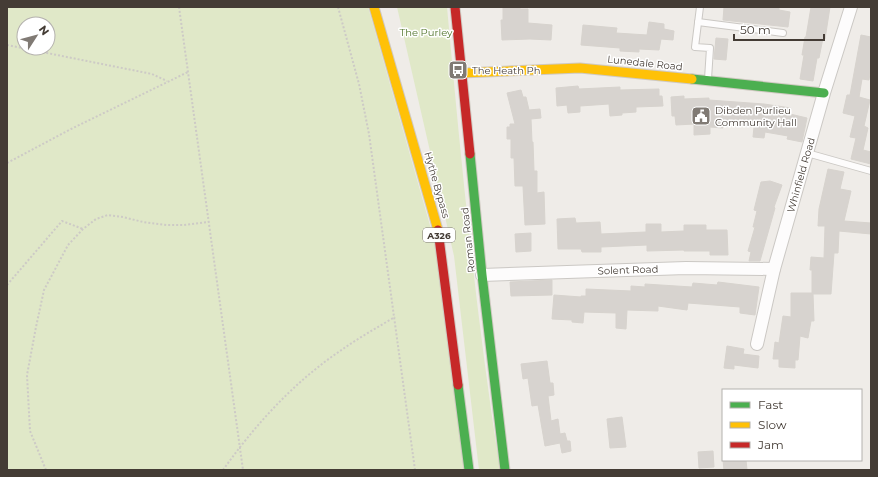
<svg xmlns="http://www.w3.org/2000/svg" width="878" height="477" viewBox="0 0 878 477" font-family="Montserrat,sans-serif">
	<rect width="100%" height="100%" fill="#efece8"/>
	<!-- green -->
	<g fill="#e0e8c8" fill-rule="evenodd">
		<path d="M7 7H368L435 243 465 470H7ZM24 24H48V48H24Z"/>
		<path d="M397 7H447C461 162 476 316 500 470H479L454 256Z"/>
	</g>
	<!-- building -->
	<g fill="#d7d3cf" stroke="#d7d3ce">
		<path d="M503 7H520V9H528V23L552 25 551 40 530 39 502 40 501 20H503Z"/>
		<path d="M724 7H779V10L790 12 788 27 723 20Z"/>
		<path d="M811 7H830L825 39 823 38 819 58H817L813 81 800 79 804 55H802L805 37H806Z"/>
		<path d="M649 22 664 24V29L674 31 673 40 661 39 659 50 639 49V52L620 51V48L581 45 583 25 617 28 616 33 647 35Z"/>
		<path d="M861 35 871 37V67L869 80 862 79 859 97 870 100 864 126 868 128 863 150 871 152V164L851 159 856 138 850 137 855 116 843 113 847 95H850Z"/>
		<path d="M716 38 728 39 726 60 714 59Z"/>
		<path d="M578 86 579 89 620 87V90L659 89V96H662L663 106 636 107V112L622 113V115L610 116 609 104 580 106V112L568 113 567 105 557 106 556 88Z"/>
		<path d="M521 90 523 97H526L529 110 540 109 541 118 531 119 532 142H533L534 171H537V193L544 192 545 224 525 225 523 186H515L514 158H511V139H507V127H510V124H515L507 93Z"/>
		<path d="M684 96V99L709 98V100L764 104 791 108 790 114 807 118 802 142 787 139 788 136 765 132 764 138 753 137 754 127 724 123 723 128 710 127V134L694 135V124L676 125 675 116H672L671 97Z"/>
		<path d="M828 169 844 172 840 189 851 191 844 221 871 223V234L839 231 838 253H834L831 294H813L814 321H811L808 338 800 336 798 360H795V368L779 367V359H773L775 342 779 343 783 316 791 317V293H812V270H810L811 257 824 258 825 226H818L819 209Z"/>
		<path d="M770 181 782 185 774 207 775 208 760 261H749L751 252 748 251 755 227H753L757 211 754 210 761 182Z"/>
		<path d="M575 218 576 223 600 222 601 234 646 232V224H661V232L684 231V225H706V230H727L728 255H710V251H684V250L647 251V245L601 247V252H582L581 249H558L557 219Z"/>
		<path d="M531 233V251L516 252 515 234Z"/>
		<path d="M552 280V295L511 296 510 282Z"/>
		<path d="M718 282 759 287 755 315 740 313V307L688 303 687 310 658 306V311L627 310 626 329 616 328V313L584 312 583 323 572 322V320L552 319 554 295 581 297V296H586V289L631 291V286L645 287V284L692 287 693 283 717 285Z"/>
		<path d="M727 346 744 349 743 354 759 356 758 368 734 365V369L724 368Z"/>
		<path d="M547 361 550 383H553L554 395 548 396 551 421 558 419 560 434 565 433 567 441H570L571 451 562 453 560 443 545 446 538 405 532 406 528 378 523 379 521 364Z"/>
		<path d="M622 417 626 447 610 448 607 419Z"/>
		<path d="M713 451 714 467 699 468 698 452Z"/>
		<path d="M723 460H746L747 470H724Z"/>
	</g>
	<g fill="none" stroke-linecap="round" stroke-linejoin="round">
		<defs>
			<g id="lane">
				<path d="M700 7 695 47 710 48 708 79"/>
				<path d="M698 22 783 33"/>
				<path d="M807 153 871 171"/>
			</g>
			<g id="street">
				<path d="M482 275 686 268 774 269"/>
				<path d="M757 344 774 269 824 93 851 7"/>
			</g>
			<g id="fast">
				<path d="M692 79 824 93"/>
				<path d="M470 154 482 275 505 470"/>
				<path d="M458 385 469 470"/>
			</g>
			<g id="slow">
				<path d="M374 7 438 230"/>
				<path d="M462 73 580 68 692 79"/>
			</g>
			<g id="jam">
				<path d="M455 7 470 154"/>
				<path d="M438 230 458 385"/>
			</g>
		</defs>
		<!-- lane casing -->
		<use href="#lane" stroke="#cbc8c4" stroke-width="8"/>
		<!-- street casing -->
		<use href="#street" stroke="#cbc8c4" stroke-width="14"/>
		<!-- fast casing -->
		<use href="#fast" stroke="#cfc9c1" stroke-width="11"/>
		<!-- slow casing -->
		<use href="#slow" stroke="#cfc9c1" stroke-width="11"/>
		<!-- jam casing -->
		<use href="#jam" stroke="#cfc9c1" stroke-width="11"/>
		<!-- path -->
		<g stroke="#cdcac6" stroke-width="2" stroke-dasharray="2 2" stroke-linecap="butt">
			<path d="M179 7 243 470"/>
			<path d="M338 7 359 84 369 134 415 470"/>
			<path d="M7 45 152 74 167 81"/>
			<path d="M7 163 71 129 188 72"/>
			<path d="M7 285 62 221 83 229"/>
			<path d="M46 470 30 431 27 375 36 327 44 290 68 245 83 229 96 219 108 215 123 217 143 222 167 225H184L209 222"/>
			<path d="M223 470C255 425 294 382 340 351 357 339 376 328 395 317"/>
		</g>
		<!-- lane -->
		<use href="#lane" stroke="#fdfcfc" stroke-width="6"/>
		<!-- street -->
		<use href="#street" stroke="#fdfcfc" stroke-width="12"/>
		<!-- fast -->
		<use href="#fast" stroke="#4caf50" stroke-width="9"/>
		<!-- slow -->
		<use href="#slow" stroke="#ffc107" stroke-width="9"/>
		<!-- jam -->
		<use href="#jam" stroke="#c62828" stroke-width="9"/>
	</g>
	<!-- icons -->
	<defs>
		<symbol id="bus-square" viewBox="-11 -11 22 22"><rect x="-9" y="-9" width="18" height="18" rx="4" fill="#807a74" stroke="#fff"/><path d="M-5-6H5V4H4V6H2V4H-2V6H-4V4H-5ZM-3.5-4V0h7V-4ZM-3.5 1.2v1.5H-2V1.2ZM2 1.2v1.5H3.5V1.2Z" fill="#fff"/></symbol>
		<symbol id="civic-square" viewBox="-11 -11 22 22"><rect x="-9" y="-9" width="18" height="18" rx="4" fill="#807a74" stroke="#fff"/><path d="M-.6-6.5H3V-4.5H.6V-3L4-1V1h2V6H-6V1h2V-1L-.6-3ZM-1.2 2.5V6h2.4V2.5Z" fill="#fff"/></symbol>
	</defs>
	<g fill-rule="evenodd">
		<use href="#bus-square" x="447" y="59" width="22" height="22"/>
		<use href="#civic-square" x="690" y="105" width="22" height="22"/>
	</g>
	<g text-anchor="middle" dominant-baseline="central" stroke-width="3" stroke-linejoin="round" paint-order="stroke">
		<!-- shield labels -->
		<rect fill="#fff" stroke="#7c7672" stroke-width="1" x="423" y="228" width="32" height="14" rx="3"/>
		<g font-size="9" font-weight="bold" fill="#443c35">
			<text x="439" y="235">A326</text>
		</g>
		<!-- park labels -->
		<g font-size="10" fill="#50742a" stroke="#fff">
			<text x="426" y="32">The Purley</text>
		</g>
		<!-- street labels -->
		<g font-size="10" fill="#443c35" stroke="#fff">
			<text transform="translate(645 63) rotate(6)">Lunedale Road</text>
			<text transform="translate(801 175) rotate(-74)">Whinfield Road</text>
			<text transform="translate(437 185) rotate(74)">Hythe Bypass</text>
			<text transform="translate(468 240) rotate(-96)">Roman Road</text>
			<text transform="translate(628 270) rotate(-2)">Solent Road</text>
		</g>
		<!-- poi labels -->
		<g font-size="10" fill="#443c35" stroke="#fff" text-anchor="start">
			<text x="472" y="70">The Heath Ph</text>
			<text x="715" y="110">Dibden Purlieu<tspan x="715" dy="12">Community Hall</tspan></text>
		</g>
	</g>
	<!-- border -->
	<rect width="878" height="477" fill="none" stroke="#443c35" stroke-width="16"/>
	<!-- legend -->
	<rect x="722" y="389" width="140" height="72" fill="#ffffff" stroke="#b4b1ae"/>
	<rect x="730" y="402" width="20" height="6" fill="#4caf50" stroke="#b4b1ae"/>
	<text x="758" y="409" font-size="12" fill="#443c35">Fast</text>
	<rect x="730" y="422" width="20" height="6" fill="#ffc107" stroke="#b4b1ae"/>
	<text x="758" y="429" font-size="12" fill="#443c35">Slow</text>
	<rect x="730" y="442" width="20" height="6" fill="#c62828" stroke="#b4b1ae"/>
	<text x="758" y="449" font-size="12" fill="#443c35">Jam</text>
	<!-- north arrow -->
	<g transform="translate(36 36) rotate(54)"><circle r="19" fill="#ffffff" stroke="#b4b1ae"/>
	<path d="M0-3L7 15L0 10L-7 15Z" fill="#807a74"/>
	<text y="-6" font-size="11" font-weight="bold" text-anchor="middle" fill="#443c35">N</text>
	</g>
	<!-- scale -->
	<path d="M734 34v6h90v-6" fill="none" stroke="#443c35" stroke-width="2"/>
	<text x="740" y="34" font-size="12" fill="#443c35" stroke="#ffffff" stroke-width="3" paint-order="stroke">50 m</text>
</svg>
